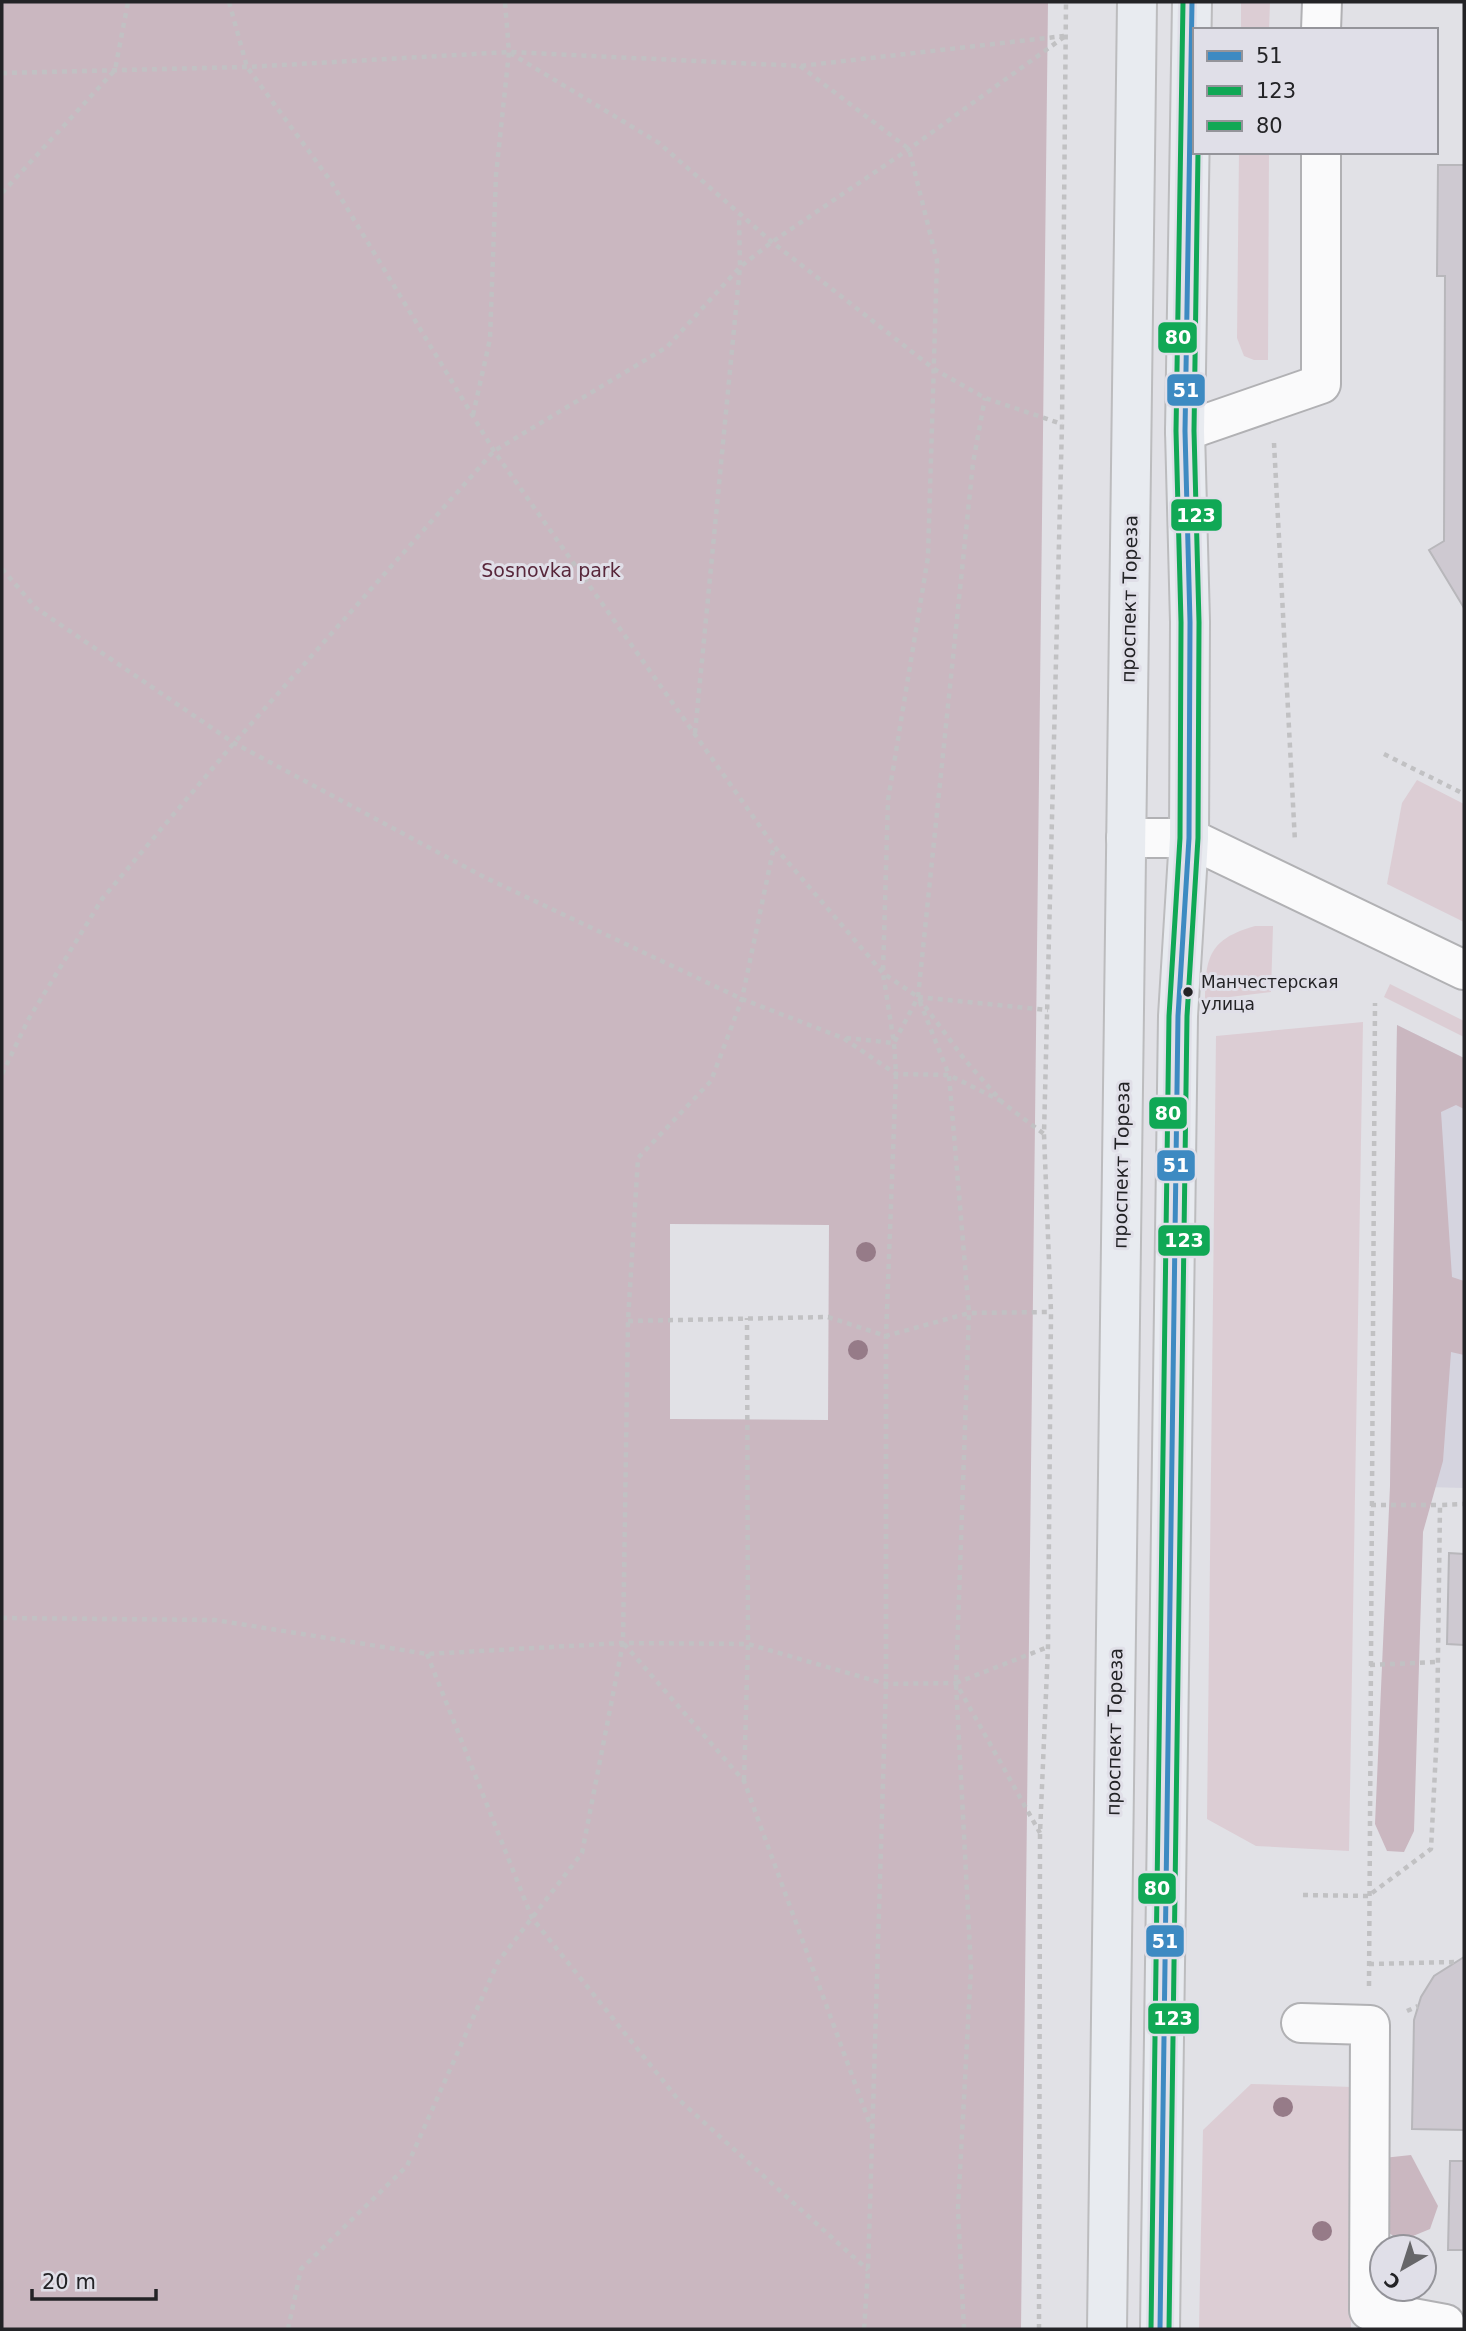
<svg xmlns="http://www.w3.org/2000/svg" width="1466" height="2331" viewBox="0 0 1466 2331" font-family="'DejaVu Sans',sans-serif">
	<rect width="100%" height="100%" fill="#e1e1e6"/>
	<!-- built -->
	<path fill="#d5d4df" d="M1397 1025 1464 1058V1488L1390 1486Z"/>
	<!-- green -->
	<g fill="#dccdd4">
		<path d="M1241 2H1270L1269 30H1241Z"/>
		<path d="M1239 152H1269L1268 360H1254L1244 356 1237 338Z"/>
		<path d="M1417 780 1464 804V922L1387 884 1402 803Z"/>
		<path d="M1255 926H1273L1271 992 1205 1000C1205 956 1210 939 1255 926Z"/>
		<path d="M1390 984 1464 1021V1037L1384 997Z"/>
		<path d="M1363 1022 1349 1851 1256 1846 1207 1819 1216 1036Z"/>
		<path d="M1251 2084 1353 2087 1351 2329H1199L1203 2130Z"/>
	</g>
	<!-- forest -->
	<g fill="#cab7c0" fill-rule="evenodd">
		<path d="M2 2H1048L1021 2329H2ZM670 1224 829 1225 828 1420 670 1419Z"/>
		<path d="M1397 1025 1464 1058V1109L1456 1105 1441 1112 1452 1277 1464 1281V1355L1451 1352 1443 1461 1423 1532 1414 1831 1404 1852 1387 1851 1375 1824 1390 1486Z"/>
		<path d="M1411 2155 1438 2206 1430 2229 1401 2241 1374 2223V2159Z"/>
	</g>
	<!-- building -->
	<g fill="#cec9d1" stroke="#b8b7bb" stroke-width="2">
		<path d="M1438 165H1464V608L1429 550 1444 541 1445 276H1437Z"/>
		<path d="M1449 1553 1464 1554V1645L1447 1644Z"/>
		<path d="M1464 1957V2130L1412 2129 1414 2020 1421 1997 1434 1976Z"/>
		<path d="M1450 2161H1464V2250H1448Z"/>
	</g>
	<g fill="none" stroke-linecap="round" stroke-linejoin="round">
		<defs>
			<g id="minor">
				<path d="M1321 30 1322 2"/>
				<path d="M1185 431 1321 384V152"/>
				<path d="M1126 838H1189L1464 970"/>
				<path d="M1301 2023 1370 2025 1369 2310 1445 2324 1447 2329"/>
			</g>
			<g id="major">
				<path d="M1107 2329 1137 2"/>
				<path d="M1160 2329 1178 1016 1189 838 1190 622 1185 431 1192 2"/>
			</g>
		</defs>
		<!-- minor casing -->
		<use href="#minor" stroke="#b1b1b4" stroke-width="42"/>
		<!-- major casing -->
		<use href="#major" stroke="#bcbcbe" stroke-width="42"/>
		<!-- path -->
		<g stroke="#c1c1c3" stroke-width="4.5" stroke-dasharray="5 5" stroke-linecap="butt">
			<path d="M229 2 247 67 330 180 494 451 774 846 883 973 918 997 965 1060 1003 1103 1044 1134"/>
			<path d="M510 53 659 143 772 242 934 369 985 398 1062 424"/>
			<path d="M800 66 909 149 937 261 928 557 888 800 883 973 894 1043 896 1074 886 1336V1684L868 2271 864 2329"/>
			<path d="M2 73 247 67 509 52 800 66 1064 36"/>
			<path d="M2 193 115 70 128 2"/>
			<path d="M473 415 490 339 496 175 509 52 505 2"/>
			<path d="M1274 443 1295 842"/>
			<path d="M2 569 36 608 234 743 484 877 742 999 843 1038 896 1074 949 1075 1001 1101"/>
			<path d="M695 733 740 267 739 215"/>
			<path d="M1384 754 1464 794"/>
			<path d="M846 1038 894 1043 918 997 1048 1010"/>
			<path d="M2 1074 28 1020 102 899 234 743 494 451 667 347 740 267 772 242 909 149 1064 37"/>
			<path d="M628 1321 828 1317 886 1336 969 1313 1051 1312"/>
			<path d="M1371 1505H1440"/>
			<path d="M2 1618 215 1620 427 1654 623 1643 748 1644 886 1684 956 1683 1040 1833"/>
			<path d="M624 1644 744 1781 871 2127"/>
			<path d="M427 1654 532 1918 677 2098 868 2270"/>
			<path d="M1370 1665 1437 1662"/>
			<path d="M956 1683 1048 1647"/>
			<path d="M744 1780 748 1644 747 1318"/>
			<path d="M1303 1895 1368 1896 1431 1849 1437 1731 1440 1505 1464 1504"/>
			<path d="M1369 1964 1455 1962"/>
			<path d="M1369 1986 1375 1003"/>
			<path d="M1407 2011 1418 2006"/>
			<path d="M288 2329 301 2269 407 2166 498 1962 582 1853 623 1643 628 1321 638 1158 711 1081 742 999 774 846"/>
			<path d="M964 2329 958 2209 971 1968 956 1683 969 1313 949 1075 918 997 973 463 985 398"/>
			<path d="M1039 2329 1040 1833 1048 1647 1051 1312 1044 1134 1062 424 1066 2"/>
		</g>
		<!-- minor -->
		<use href="#minor" stroke="#fafafb" stroke-width="38"/>
		<!-- major -->
		<use href="#major" stroke="#e8ebf0" stroke-width="38"/>
		<defs>
			<path id="bus-1" d="M1160 2329 1178 1016 1189 838 1190 622 1185 431 1192 2"/>
			<path id="bus-2" d="M1169 2329 1187 1016 1198 838 1199 622 1194 431 1198 152"/>
			<path id="bus-3" d="M1151 2329 1169 1016 1180 838 1181 622 1176 431 1183 2"/>
		</defs>
		<!-- bus-1 casing -->
		<use href="#bus-1" stroke="#e0dfe8" stroke-width="10"/>
		<!-- bus-2 casing -->
		<use href="#bus-2" stroke="#e0dfe8" stroke-width="10"/>
		<!-- bus-3 casing -->
		<use href="#bus-3" stroke="#e0dfe8" stroke-width="10"/>
		<!-- bus-1 -->
		<use href="#bus-1" stroke="#3d8ac2" stroke-width="5"/>
		<!-- bus-2 -->
		<use href="#bus-2" stroke="#10a855" stroke-width="5"/>
		<!-- bus-3 -->
		<use href="#bus-3" stroke="#10a855" stroke-width="5"/>
	</g>
	<!-- trees -->
	<g fill="#967b88">
		<circle cx="866" cy="1252" r="10"/>
		<circle cx="858" cy="1350" r="10"/>
		<circle cx="1283" cy="2107" r="10"/>
		<circle cx="1322" cy="2231" r="10"/>
	</g>
	<!-- markers -->
	<circle fill="#232326" stroke="#e0dfe8" stroke-width="2.5" cx="1188" cy="992" r="6"/>
	<g text-anchor="middle" dominant-baseline="central" stroke-width="6" stroke-linejoin="round" paint-order="stroke">
		<!-- bus labels -->
		<g font-size="17" fill="#232326" stroke="#e0dfe8" text-anchor="start">
			<text x="1201" y="982">Манчестерская<tspan x="1201" dy="22">улица</tspan></text>
		</g>
		<!-- park labels -->
		<g font-size="19" fill="#58273b" stroke="#e0dfe8">
			<text x="551" y="570">Sosnovka park</text>
		</g>
		<!-- street labels -->
		<g font-size="19" fill="#232326" stroke="#e0dfe8">
			<text transform="translate(1129 599) rotate(-89)">проспект Тореза</text>
			<text transform="translate(1121 1165) rotate(-89)">проспект Тореза</text>
			<text transform="translate(1114 1732) rotate(-89)">проспект Тореза</text>
		</g>
	</g>
	<g stroke="#e0dfe8" stroke-width="2.5">
		<rect x="1157" y="321" width="41" height="33" rx="7" fill="#10a855"/>
		<rect x="1166" y="373" width="40" height="34" rx="7" fill="#3d8ac2"/>
		<rect x="1170" y="498" width="53" height="34" rx="7" fill="#10a855"/>
		<rect x="1148" y="1096" width="40" height="34" rx="7" fill="#10a855"/>
		<rect x="1156" y="1149" width="40" height="33" rx="7" fill="#3d8ac2"/>
		<rect x="1157" y="1224" width="54" height="33" rx="7" fill="#10a855"/>
		<rect x="1137" y="1872" width="40" height="33" rx="7" fill="#10a855"/>
		<rect x="1145" y="1924" width="40" height="34" rx="7" fill="#3d8ac2"/>
		<rect x="1147" y="2002" width="53" height="33" rx="7" fill="#10a855"/>
	</g>
	<g font-size="19" text-anchor="middle" font-weight="bold" fill="#fff">
		<text x="1178" y="344">80</text>
		<text x="1186" y="397">51</text>
		<text x="1196" y="522">123</text>
		<text x="1168" y="1120">80</text>
		<text x="1176" y="1172">51</text>
		<text x="1184" y="1247">123</text>
		<text x="1157" y="1895">80</text>
		<text x="1165" y="1948">51</text>
		<text x="1173" y="2025">123</text>
	</g>
	<!-- border -->
	<rect width="1466" height="2331" fill="none" stroke="#232326" stroke-width="7"/>
	<!-- legend -->
	<rect x="1193" y="28" width="245" height="126" fill="#e0dfe8" stroke="#94949a" stroke-width="2"/>
	<rect x="1207" y="51" width="35" height="10" fill="#3d8ac2" stroke="#94949a" stroke-width="2"/>
	<text x="1256" y="63" font-size="21" fill="#232326">51</text>
	<rect x="1207" y="86" width="35" height="10" fill="#10a855" stroke="#94949a" stroke-width="2"/>
	<text x="1256" y="98" font-size="21" fill="#232326">123</text>
	<rect x="1207" y="121" width="35" height="10" fill="#10a855" stroke="#94949a" stroke-width="2"/>
	<text x="1256" y="133" font-size="21" fill="#232326">80</text>
	<!-- north arrow -->
	<g transform="translate(1403 2268) rotate(219)"><circle r="33" fill="#e0dfe8" stroke="#94949a" stroke-width="2"/>
	<path d="M0-5L12 26L0 18L-12 26Z" fill="#666669"/>
	<text y="-10" font-size="19" font-weight="bold" text-anchor="middle" fill="#232326">С</text>
	</g>
	<!-- scale -->
	<path d="M32 2289v10h124v-10" fill="none" stroke="#232326" stroke-width="3.5"/>
	<text x="42" y="2289" font-size="21" fill="#232326" stroke="#e0dfe8" stroke-width="5" paint-order="stroke">20 m</text>
</svg>
